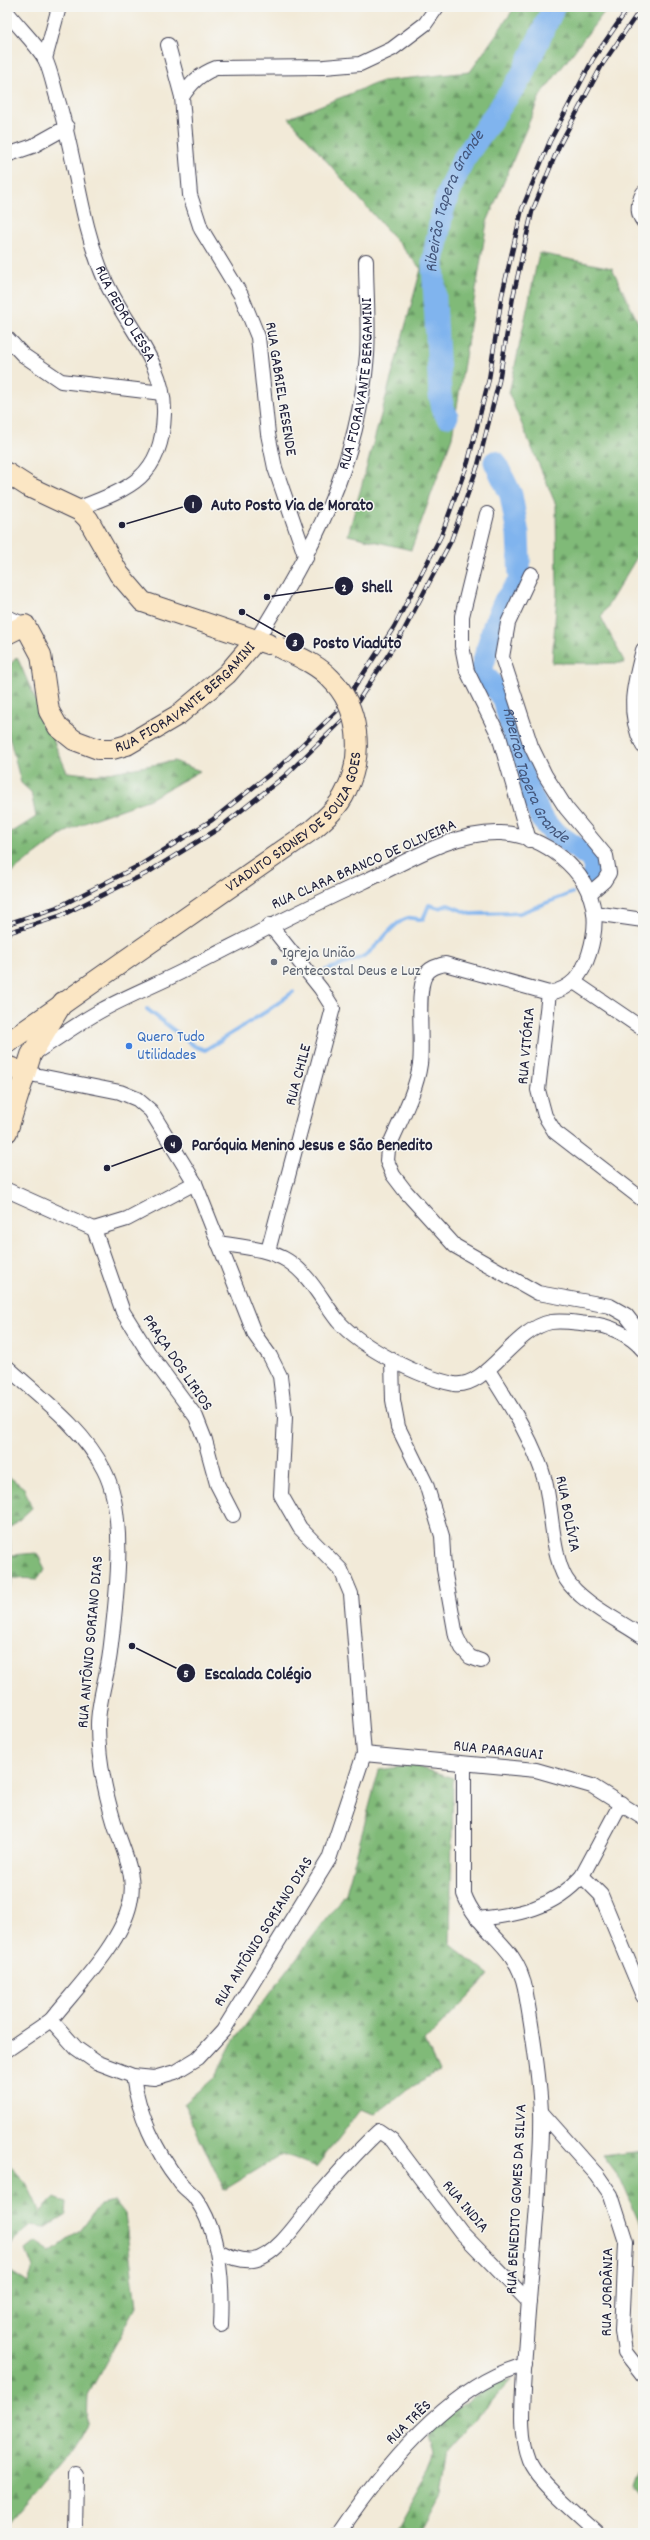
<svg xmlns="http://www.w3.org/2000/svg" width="650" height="2540" viewBox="0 0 650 2540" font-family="Dekko,sans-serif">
	<defs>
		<pattern id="forest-firs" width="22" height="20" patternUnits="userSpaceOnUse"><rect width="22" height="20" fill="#80ba78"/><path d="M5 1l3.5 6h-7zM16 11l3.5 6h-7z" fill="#689764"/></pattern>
	</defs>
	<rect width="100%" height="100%" fill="#f6f6f2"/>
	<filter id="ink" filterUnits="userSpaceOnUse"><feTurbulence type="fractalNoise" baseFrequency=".025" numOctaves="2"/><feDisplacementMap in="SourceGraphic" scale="8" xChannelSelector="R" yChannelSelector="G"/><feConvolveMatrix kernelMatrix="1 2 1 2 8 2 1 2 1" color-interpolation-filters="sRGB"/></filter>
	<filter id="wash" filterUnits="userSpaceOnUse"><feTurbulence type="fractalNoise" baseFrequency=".012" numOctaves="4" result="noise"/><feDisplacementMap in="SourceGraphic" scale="16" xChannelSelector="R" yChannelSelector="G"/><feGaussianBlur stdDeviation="0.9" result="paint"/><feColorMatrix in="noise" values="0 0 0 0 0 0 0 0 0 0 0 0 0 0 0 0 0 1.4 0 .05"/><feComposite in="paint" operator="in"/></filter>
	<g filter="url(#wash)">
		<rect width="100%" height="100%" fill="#f2ead8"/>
		<!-- forest -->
		<g fill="url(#forest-firs)" stroke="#516e5a">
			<path d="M515 7H608L540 96 487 222 452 437 411 550 348 535 421 269 289 118 382 81 470 72Z"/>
			<path d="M539 253 612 268 643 333V523L637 557 601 617 625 663H552L557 594 556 505 509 394Z"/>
			<path d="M17 657 67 772 96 775 174 761 200 771 150 799 96 818 64 833 7 876V832L14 831 36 817 31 792 21 783 7 728V668Z"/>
			<path d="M7 1475 24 1488 32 1508 9 1529 11 1555 37 1553 45 1569 38 1579 13 1578 9 1590Z"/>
			<path d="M412 1765 453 1778 450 1944 489 1975 425 2041 439 2072 406 2090 375 2115 360 2110 316 2167 283 2154 224 2190 184 2104 215 2077 232 2043 346 1893 379 1770Z"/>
			<path d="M643 2151V2228H642L621 2180 603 2156Z"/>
			<path d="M7 2162 27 2184 40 2212 55 2197 67 2202 66 2215 45 2228 31 2226 15 2239 9 2249 7 2250Z"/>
			<path d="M115 2201 125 2214 136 2307 88 2395 87 2424 73 2447 7 2524V2269L28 2283 33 2268 26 2250 36 2242 51 2252 81 2230 100 2204Z"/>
			<path d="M511 2380 448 2450 441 2496 421 2533H394L423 2481 435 2452 430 2436 438 2422 496 2381Z"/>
			<path d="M643 2464V2497L633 2485 639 2467Z"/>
		</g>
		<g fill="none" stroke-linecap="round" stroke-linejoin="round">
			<!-- stream -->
			<g stroke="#80b4ee" stroke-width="4">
				<path d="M318 974C333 966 349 964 364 956 379 947 392 922 408 918 412 917 418 920 423 919L429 905 439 908 448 905 471 914 520 913 572 893"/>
				<path d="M147 1009 194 1046 205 1050 267 1011 293 992"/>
			</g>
			<!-- river -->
			<g stroke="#80b4ee" stroke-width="23">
				<path id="s1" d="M447 416 443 409 440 395 433 262 442 213 449 191 463 160 521 77 554 7"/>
				<path id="s2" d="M495 462 511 495 518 534 520 581 505 601 494 626 481 671 504 699 523 776 541 818 552 831 591 858 595 866 593 879"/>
			</g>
		</g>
	</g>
	<g filter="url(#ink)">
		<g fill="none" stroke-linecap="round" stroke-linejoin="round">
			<defs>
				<g id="minor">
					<path id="s3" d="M7 12C19 28 35 42 45 59 50 69 53 83 56 94 76 154 79 221 105 280 124 324 166 363 164 414 162 478 129 489 76 509"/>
					<path d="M168 45 182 97 190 195 201 229 241 295 258 337 268 434 275 468 306 558"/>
					<path d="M45 59 59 7"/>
					<path d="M182 97C191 83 200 74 216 68L324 67 360 64 392 49 425 24 437 7"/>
					<path d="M7 155 33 146 67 127"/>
					<path d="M643 193C638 203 636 212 643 221"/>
					<path d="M7 338 23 355 61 381 162 393"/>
					<path d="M487 514 462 616V646L467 671 499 736 529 840"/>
					<path d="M531 574 508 623 502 657 531 746 545 775 566 808 606 856 609 873 604 881 589 894"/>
					<path d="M7 617 25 625"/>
					<path id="s4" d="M257 639C314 546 358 467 367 355 369 324 366 292 366 261"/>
					<path d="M643 650C634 685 626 712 643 746"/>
					<path d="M594 913 643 920"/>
					<path d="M574 982 643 1029"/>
					<path d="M549 993 538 1090 545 1116 555 1132 643 1200"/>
					<path d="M34 1053C57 1039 78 1023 102 1010 131 994 163 982 193 966 250 937 305 908 363 882 405 863 453 831 501 833 543 835 589 869 594 913 596 927 593 941 589 954 582 976 571 989 549 993L445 964C437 966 429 968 425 976 416 991 423 1043 420 1064 416 1093 399 1122 388 1149L387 1161 393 1175 406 1192 455 1246 538 1293 610 1306 626 1315 640 1333 641 1347"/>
					<path d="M7 1190 94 1229 127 1219 195 1183"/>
					<path d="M94 1229 123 1312 148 1352 196 1417 205 1440 217 1484 233 1515"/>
					<path d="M218 1243C241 1247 267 1248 288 1261 310 1275 322 1301 338 1321 362 1348 419 1377 454 1384 487 1389 513 1329 551 1322 563 1320 577 1323 590 1324 609 1325 631 1335 643 1350"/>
					<path d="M268 1251 333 1008 321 989 270 925"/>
					<path d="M392 1360 393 1400 398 1427 426 1484 442 1536 444 1569 456 1636 462 1648 470 1657 481 1661"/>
					<path d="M7 1367C41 1398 83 1428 104 1470 128 1516 116 1602 110 1653 107 1677 98 1702 98 1725 98 1757 105 1792 114 1822 122 1849 137 1874 130 1903 121 1944 77 1987 51 2020L76 2048 96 2062 133 2076 154 2078 175 2072 198 2058 223 2031 329 1859 364 1754 351 1594 341 1570 300 1528 281 1495 285 1417 280 1376 270 1356 255 1335 195 1183 151 1111 137 1099 120 1092 25 1073"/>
					<path d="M488 1370C510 1405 534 1441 545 1481 552 1509 552 1556 566 1579 580 1602 620 1621 643 1637"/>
					<path d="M364 1754 536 1770 592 1786 643 1818"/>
					<path d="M464 1764V1894C478 1933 516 1942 525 1988 532 2028 539 2071 541 2112 542 2138 539 2165 538 2191 534 2251 527 2311 524 2371 523 2400 518 2432 529 2460 538 2482 580 2516 598 2533"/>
					<path d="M582 1876 601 1895 643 1996"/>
					<path d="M478 1919C518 1915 554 1908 582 1876L621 1803"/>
					<path d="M7 2050 51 2020"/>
					<path d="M133 2076C138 2113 156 2152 179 2181 183 2188 191 2192 196 2199 220 2233 223 2285 221 2325"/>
					<path d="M541 2112 597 2175 611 2195 626 2242 622 2331 625 2352 643 2375"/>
					<path d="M218 2251C228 2256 242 2262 253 2260 278 2257 305 2211 321 2193 340 2171 358 2150 379 2131L392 2140 461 2232 529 2302"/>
					<path d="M75 2533 76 2474"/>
					<path d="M339 2533C381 2471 449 2384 525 2365"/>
				</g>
				<g id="secondary">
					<path d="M7 473 29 487 80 511 88 519 119 574 143 602 268 644"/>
					<path id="s5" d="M7 634 25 625 41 655 49 711 58 727 74 740 98 749H113L127 745 178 715 227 674 257 639"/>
					<path d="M7 1043 111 970"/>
					<path d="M7 1066 25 1073"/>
					<path d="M7 1132 31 1055 63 1002"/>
				</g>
			</defs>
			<!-- minor casing -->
			<use href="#minor" stroke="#414053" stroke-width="16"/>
			<!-- secondary casing -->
			<use href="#secondary" stroke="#414053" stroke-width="22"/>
			<!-- minor -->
			<use href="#minor" stroke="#fff" stroke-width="14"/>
			<!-- secondary -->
			<use href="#secondary" stroke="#fbe6c4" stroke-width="20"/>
			<defs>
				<g id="rail">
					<path d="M7 924 58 907 142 864 212 820 279 767 343 705 394 627 441 536 468 462 489 379 502 295 522 209 550 141 593 59 629 7"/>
					<path d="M7 933 60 916 147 873 218 829 286 775 351 712 403 632 451 541 478 465 499 381 513 297 532 212 559 146 602 65 642 7"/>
				</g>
			</defs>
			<!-- rail casing -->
			<use href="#rail" stroke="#22223b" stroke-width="4.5"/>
			<!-- rail -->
			<use href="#rail" stroke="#f6f6f2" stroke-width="3" stroke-dasharray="9" stroke-linecap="butt"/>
			<defs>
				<g id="secondary-bridge">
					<path id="s6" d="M111 970 312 830C325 819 339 807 346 791 364 755 360 707 330 678 316 663 296 656 278 647"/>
				</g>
			</defs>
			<!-- secondary-bridge casing -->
			<use href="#secondary-bridge" stroke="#414053" stroke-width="22" stroke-linecap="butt"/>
			<!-- secondary-bridge -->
			<use href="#secondary-bridge" stroke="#fbe6c4" stroke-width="20"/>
		</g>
	</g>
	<!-- markers -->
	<circle fill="#6b7280" stroke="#f6f6f2" stroke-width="1.5" cx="274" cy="962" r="4"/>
	<circle fill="#3f7fe0" stroke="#f6f6f2" stroke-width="1.5" cx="129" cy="1046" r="4"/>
	<g text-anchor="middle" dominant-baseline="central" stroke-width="3" stroke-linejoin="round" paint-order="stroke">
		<!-- street labels -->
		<g font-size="16" fill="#22223b" stroke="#f6f6f2">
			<text stroke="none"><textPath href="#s3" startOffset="329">RUA PEDRO LESSA</textPath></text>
			<text stroke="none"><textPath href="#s4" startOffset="278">RUA FIORAVANTE BERGAMINI</textPath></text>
			<text transform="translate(280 389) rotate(81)">RUA GABRIEL RESENDE</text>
			<text stroke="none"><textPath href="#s5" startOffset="280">RUA FIORAVANTE BERGAMINI</textPath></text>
			<text stroke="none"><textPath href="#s6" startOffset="240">VIADUTO SIDNEY DE SOUZA GOES</textPath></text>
			<text transform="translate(364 865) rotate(-24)">RUA CLARA BRANCO DE OLIVEIRA</text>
			<text transform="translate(527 1046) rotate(-85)">RUA VITÓRIA</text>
			<text transform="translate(299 1075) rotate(-75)">RUA CHILE</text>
			<text transform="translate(177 1363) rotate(56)">PRAÇA DOS LIRIOS</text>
			<text transform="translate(567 1514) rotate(79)">RUA BOLÍVIA</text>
			<text transform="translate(91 1642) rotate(-85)">RUA ANTÔNIO SORIANO DIAS</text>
			<text transform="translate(498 1751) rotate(6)">RUA PARAGUAI</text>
			<text transform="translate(264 1932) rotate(-58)">RUA ANTÔNIO SORIANO DIAS</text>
			<text transform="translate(517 2199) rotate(-87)">RUA BENEDITO GOMES DA SILVA</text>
			<text transform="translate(465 2207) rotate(50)">RUA INDIA</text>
			<text transform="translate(608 2292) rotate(-89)">RUA JORDÂNIA</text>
			<text transform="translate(409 2423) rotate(-44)">RUA TRÊS</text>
		</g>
		<!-- worship labels -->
		<g font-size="16" fill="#5b616d" stroke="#f6f6f2" text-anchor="start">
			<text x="282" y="953">Igreja União<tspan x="282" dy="18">Pentecostal Deus e Luz</tspan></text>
		</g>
		<!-- shop labels -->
		<g font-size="16" fill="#366cbe" stroke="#f6f6f2" text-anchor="start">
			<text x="137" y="1037">Quero Tudo<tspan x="137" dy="18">Utilidades</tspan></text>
		</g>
		<!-- water labels -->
		<g font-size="17" font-style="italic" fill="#43557a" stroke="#f6f6f2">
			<text stroke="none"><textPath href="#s1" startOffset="220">Ribeirão Tapera Grande</textPath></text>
			<text stroke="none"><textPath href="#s2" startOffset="343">Ribeirão Tapera Grande</textPath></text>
		</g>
	</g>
	<!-- callouts -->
	<path fill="none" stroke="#22223b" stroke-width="1.5" d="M122 525L193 504M267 597L344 586M242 612L295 642M107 1168L173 1144M132 1646L186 1673"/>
	<g fill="#22223b" stroke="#f6f6f2" stroke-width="1.5">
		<circle cx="122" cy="525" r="4"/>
		<circle cx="267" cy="597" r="4"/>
		<circle cx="242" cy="612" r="4"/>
		<circle cx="107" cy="1168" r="4"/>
		<circle cx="132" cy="1646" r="4"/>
		<circle cx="193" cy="504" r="10"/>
		<circle cx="344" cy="586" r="10"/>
		<circle cx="295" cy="642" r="10"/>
		<circle cx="173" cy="1144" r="10"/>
		<circle cx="186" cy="1673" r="10"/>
	</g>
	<g font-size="12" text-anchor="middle" font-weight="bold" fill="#fff">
		<text x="193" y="508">1</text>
		<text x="344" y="591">2</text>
		<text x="295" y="646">3</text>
		<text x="173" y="1148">4</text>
		<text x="186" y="1677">5</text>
	</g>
	<g font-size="17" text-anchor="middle" font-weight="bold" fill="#22223b" stroke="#f6f6f2" stroke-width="3" stroke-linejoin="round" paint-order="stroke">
		<text x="292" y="510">Auto Posto Via de Morato</text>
		<text x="377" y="592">Shell</text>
		<text x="357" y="648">Posto Viaduto</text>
		<text x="312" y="1150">Paróquia Menino Jesus e São Benedito</text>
		<text x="258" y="1679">Escalada Colégio</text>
	</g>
	<!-- margin -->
	<rect width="650" height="2540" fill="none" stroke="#f6f6f2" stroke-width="24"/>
</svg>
